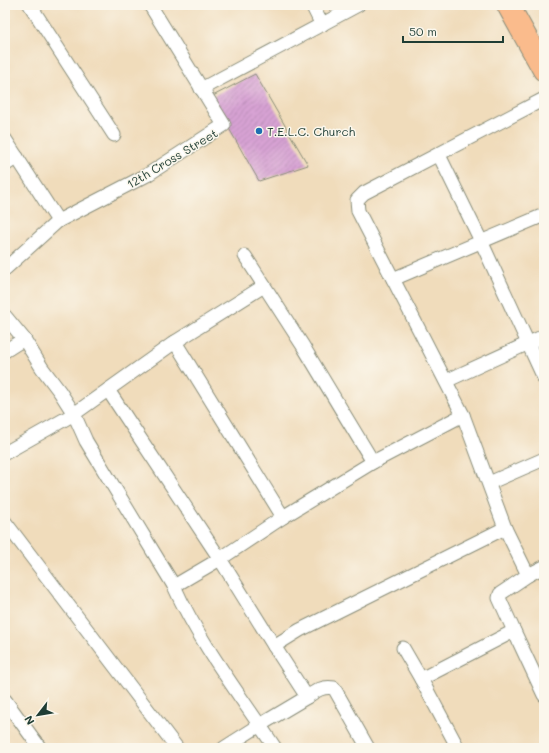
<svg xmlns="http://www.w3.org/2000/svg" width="549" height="753" viewBox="0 0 549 753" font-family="Mali,sans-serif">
	<defs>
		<pattern id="building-hatch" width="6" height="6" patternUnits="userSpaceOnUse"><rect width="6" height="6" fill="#d8a3d4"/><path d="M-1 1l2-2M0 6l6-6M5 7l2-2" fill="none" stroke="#af86ad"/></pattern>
	</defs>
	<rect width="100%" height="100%" fill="#fbf7ec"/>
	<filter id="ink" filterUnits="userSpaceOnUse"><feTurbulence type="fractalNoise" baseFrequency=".025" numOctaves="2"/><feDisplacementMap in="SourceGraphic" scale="8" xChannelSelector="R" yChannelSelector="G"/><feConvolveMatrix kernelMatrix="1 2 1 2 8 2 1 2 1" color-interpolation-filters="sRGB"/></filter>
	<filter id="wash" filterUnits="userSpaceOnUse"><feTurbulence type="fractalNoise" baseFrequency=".012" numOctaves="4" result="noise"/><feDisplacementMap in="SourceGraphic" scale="16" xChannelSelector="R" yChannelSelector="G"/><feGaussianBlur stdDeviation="0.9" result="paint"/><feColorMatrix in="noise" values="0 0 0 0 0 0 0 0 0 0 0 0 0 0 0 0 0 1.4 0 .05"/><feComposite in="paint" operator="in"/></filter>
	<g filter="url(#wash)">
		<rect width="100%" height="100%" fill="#f0dcbb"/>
		<g id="blocks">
			<!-- building -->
			<path fill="url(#building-hatch)" d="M255 74 308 165 259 181 211 97Z"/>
		</g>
	</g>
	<g filter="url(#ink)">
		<use href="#blocks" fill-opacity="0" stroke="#888c78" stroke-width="1"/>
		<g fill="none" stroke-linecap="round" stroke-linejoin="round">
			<defs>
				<g id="minor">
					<path d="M30 5 114 135"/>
					<path d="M312 5 322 25"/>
					<path d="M201 89 358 5"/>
					<path d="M5 139 58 221 5 269"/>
					<path d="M439 155 481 241 544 378"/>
					<path d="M5 165 17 157"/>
					<path d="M58 221 147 175 224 125 150 5"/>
					<path d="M245 256 303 346 373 462"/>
					<path d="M393 279 544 215"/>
					<path d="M5 316 24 339 42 368 60 392 74 414 86 441 174 586C200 644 240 695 275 748"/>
					<path d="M175 342 283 517"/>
					<path d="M5 351 24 339"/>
					<path d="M446 381 544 336"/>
					<path d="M108 390 220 559 274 646 307 697C317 690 323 686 334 688L368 748"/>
					<path d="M5 453 74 414 175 342 264 286"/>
					<path d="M489 483 544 459"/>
					<path d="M5 522 177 748"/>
					<path d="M505 528 463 415 358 211 357 200 364 193 544 99"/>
					<path d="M174 586 220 559 283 517 373 462 463 415"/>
					<path d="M514 631 499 598 500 594 528 575"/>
					<path d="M274 646 300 630 505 528 528 575 544 567"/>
					<path d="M403 648 421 679"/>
					<path d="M5 700 40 748"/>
					<path d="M224 748 260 725 307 697"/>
					<path d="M458 748 421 679 514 631 544 695"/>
				</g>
				<path id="trunk" d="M508 5 544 70"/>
			</defs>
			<!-- minor casing -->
			<use href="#minor" stroke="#888c78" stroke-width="15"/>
			<!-- trunk casing -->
			<use href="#trunk" stroke="#888c78" stroke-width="24"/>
			<!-- minor -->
			<use href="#minor" stroke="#fff" stroke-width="13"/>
			<!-- trunk -->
			<use href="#trunk" stroke="#fabb8c" stroke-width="22"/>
		</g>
	</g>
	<!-- markers -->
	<circle fill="#1f6fb2" stroke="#fbf7ec" stroke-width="1.5" cx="259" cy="131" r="4"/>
	<g text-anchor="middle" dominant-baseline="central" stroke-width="3" stroke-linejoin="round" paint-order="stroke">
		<!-- poi labels -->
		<g font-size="12" fill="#1f3d34" stroke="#fbf7ec" text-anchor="start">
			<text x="267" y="131">T.E.L.C. Church</text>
		</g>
		<!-- street labels -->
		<g font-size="12" fill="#1f3d34" stroke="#fbf7ec">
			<text transform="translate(172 158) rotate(-31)">12th Cross Street</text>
		</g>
	</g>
	<!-- margin -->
	<rect width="549" height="753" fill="none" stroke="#fbf7ec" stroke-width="20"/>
	<!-- north arrow -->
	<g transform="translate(38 715) rotate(239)" stroke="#fbf7ec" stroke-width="3" paint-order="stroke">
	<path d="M0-3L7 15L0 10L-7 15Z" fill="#1f3d34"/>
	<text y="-6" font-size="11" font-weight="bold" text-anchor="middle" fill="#1f3d34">N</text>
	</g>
	<!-- scale -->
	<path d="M403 36v6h100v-6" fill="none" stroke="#1f3d34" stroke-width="2"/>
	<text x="409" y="36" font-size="12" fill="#1f3d34" stroke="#fbf7ec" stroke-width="3" paint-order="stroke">50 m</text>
</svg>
